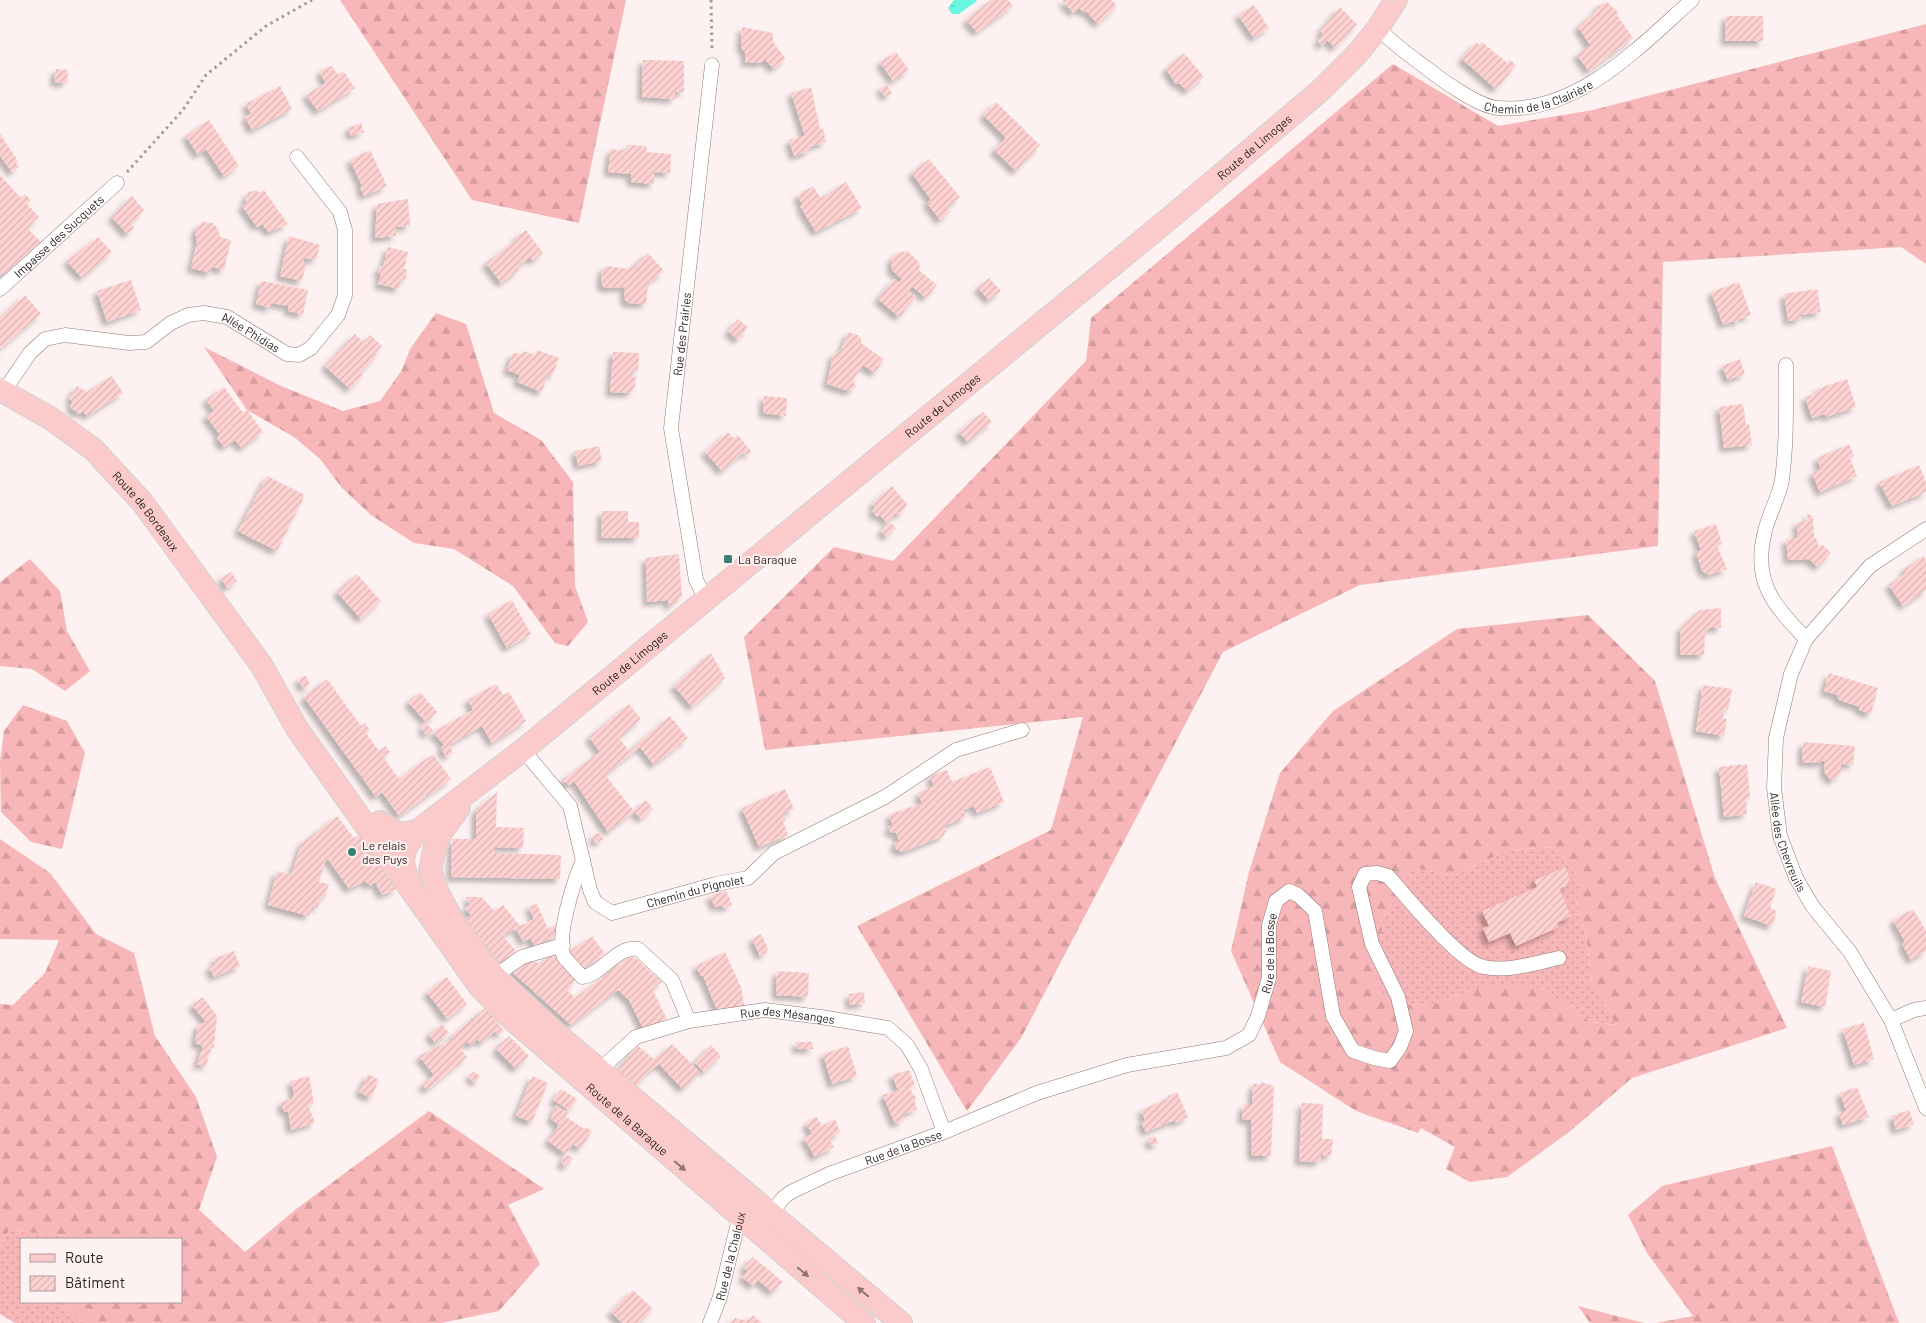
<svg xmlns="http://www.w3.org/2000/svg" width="1926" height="1323" viewBox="0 0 1926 1323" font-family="Barlow,sans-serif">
	<defs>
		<pattern id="grass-dots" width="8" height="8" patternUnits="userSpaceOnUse" patternTransform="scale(1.25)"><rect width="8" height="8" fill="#f7b6b7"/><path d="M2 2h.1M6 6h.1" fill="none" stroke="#d49c9d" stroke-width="1.8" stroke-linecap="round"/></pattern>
		<pattern id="forest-firs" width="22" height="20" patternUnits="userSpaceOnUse" patternTransform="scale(1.25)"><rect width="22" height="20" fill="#f7b6b7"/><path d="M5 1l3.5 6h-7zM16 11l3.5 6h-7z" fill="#d49c9d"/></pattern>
		<pattern id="water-ripples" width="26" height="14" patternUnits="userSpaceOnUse" patternTransform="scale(1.25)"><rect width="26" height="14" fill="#69f7e3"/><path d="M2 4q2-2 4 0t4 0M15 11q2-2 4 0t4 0" fill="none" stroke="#5bd3c2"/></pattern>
		<pattern id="building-hatch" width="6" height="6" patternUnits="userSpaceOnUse" patternTransform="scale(1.25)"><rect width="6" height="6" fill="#ffd2d2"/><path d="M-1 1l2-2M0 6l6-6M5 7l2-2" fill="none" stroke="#dbb4b4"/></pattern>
		<filter id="shadow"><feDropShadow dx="-4.5" dy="4.5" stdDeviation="2.5" flood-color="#0004"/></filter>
	</defs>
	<rect width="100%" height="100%" fill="#fef1f1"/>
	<!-- grass -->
	<g fill="url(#grass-dots)">
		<path d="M1556 847 1584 887 1576 902 1586 936 1592 983 1617 1025 1590 1022 1542 988 1471 990 1442 1002 1409 1005 1377 991 1383 918 1414 868 1454 876 1508 850Z"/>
		<path d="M9 1230 64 1236 73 1239H21V1302H59L84 1323H15L0 1314V1248Z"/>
	</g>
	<!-- forest -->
	<g fill="url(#forest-firs)" fill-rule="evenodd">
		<path d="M340 0H626L579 223 472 200Z"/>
		<path d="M1926 24V264L1901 247 1663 262 1658 546 1360 585 1223 652 1021 1038 967 1111 857 926 1051 830 1083 717 765 750 744 637 834 547 893 561 1086 361 1091 318 1393 64 1498 126 1593 110Z"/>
		<path d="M436 313 466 324 494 413 541 440 573 482 575 586 588 622 568 646 555 643 513 586 454 549 414 543 371 515 342 488 320 459 294 437 247 410 204 347 281 386 343 411 380 401 402 370 410 349Z"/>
		<path d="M30 559 60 591 67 631 90 671 65 691 32 669 0 666V582Z"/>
		<path d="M1588 615 1655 681 1715 878 1787 1028 1632 1078 1569 1132 1507 1177 1470 1182 1446 1169 1455 1147 1421 1128 1418 1133 1356 1111 1280 1062 1231 951 1249 872 1280 773 1333 711 1457 629ZM1556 847 1584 887 1576 902 1586 936 1592 983 1616 1025 1590 1022 1542 988 1505 984 1471 990 1442 1002 1409 1005 1377 991 1383 918 1414 868 1454 876 1508 850Z"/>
		<path d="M23 705 67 721 85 753 62 849 31 842 1 812 0 762 4 731Z"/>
		<path d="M0 839 50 873 96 934 134 953 155 1036 196 1097 217 1157 199 1210 245 1252 295 1210 429 1111 544 1189 508 1205 540 1264 499 1311 441 1323H84L59 1302H181V1239H73L64 1236 9 1230 0 1248V1004L13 1005 45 973 59 940 0 939Z"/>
		<path d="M1832 1146 1899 1323H1656L1693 1316 1647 1253 1628 1215 1662 1186Z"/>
		<path d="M1578 1306 1644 1323H1590Z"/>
	</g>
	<!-- water -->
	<path fill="url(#water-ripples)" d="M954 0H976L977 1 959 14H952L948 8Z"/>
	<!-- building -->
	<g fill="url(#building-hatch)" filter="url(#shadow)">
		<path d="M991 0H1008L1013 6 977 32 966 20Z"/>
		<path d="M1062 0H1112L1117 6 1098 24 1086 11 1084 13 1079 8 1073 13Z"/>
		<path d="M1607 2 1619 13 1617 15 1633 38 1589 71 1577 55 1590 45 1578 27 1598 9 1596 7Z"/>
		<path d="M1254 5 1269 28 1254 38 1238 15Z"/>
		<path d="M1340 7 1357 24 1335 48 1327 40 1322 46 1318 41 1323 34 1320 31Z"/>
		<path d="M1726 16H1763V41H1725Z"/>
		<path d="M742 27 773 33V42L786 59 774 69 766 61H762L761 63 745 62 746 54 741 47Z"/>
		<path d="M1476 42 1479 45 1482 42 1507 63 1510 60 1516 65 1496 89 1462 59Z"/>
		<path d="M896 52 909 70 893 81 880 62Z"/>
		<path d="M1184 53 1204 77 1187 91 1179 83 1176 84 1166 69Z"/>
		<path d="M643 60 684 61V92H675V99L642 97Z"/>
		<path d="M332 66 338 75 343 71 355 88 318 111 306 95 326 83 320 74 324 68Z"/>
		<path d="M56 69 68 70 67 83 54 82Z"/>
		<path d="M886 84 892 93 886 97 880 89Z"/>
		<path d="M280 86 292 109 252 130 245 117 251 114 246 104Z"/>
		<path d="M811 87 820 129 823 128 826 142 809 147 810 151 794 156 789 140 805 136 791 93Z"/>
		<path d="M996 102 1040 145 1016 171 994 150 1006 138 983 115Z"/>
		<path d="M209 120 239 166 224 176 206 149 198 155 186 136Z"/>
		<path d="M361 123 364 132 351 136 348 128Z"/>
		<path d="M0 134 18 161 16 163 19 167 12 172 0 156Z"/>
		<path d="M627 145 647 146 646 152 671 154 670 173 654 172V184L631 182V174L608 172 611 149 627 151Z"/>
		<path d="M370 150 387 186 364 196 360 187 362 186 350 160Z"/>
		<path d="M929 159 960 197 947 208 950 212 940 220 927 203 931 200 912 173Z"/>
		<path d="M0 175 21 198 25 194 31 200 27 204 39 217 27 228 41 242 4 275 2 273 0 275Z"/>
		<path d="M846 182 862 208 816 232 800 206 803 205 797 196 813 186 821 198Z"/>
		<path d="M257 190 259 193 264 190 288 224 269 232 262 224 257 227 242 206 247 202 245 199 249 192Z"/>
		<path d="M132 196 144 210 131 224 134 228 127 234 112 217Z"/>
		<path d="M408 199 410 226 396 227V236L375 238 377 204Z"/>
		<path d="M202 222 213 223 218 229 220 237 231 240 224 270 212 267 210 273 191 268 197 242 195 231Z"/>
		<path d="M526 230 543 253 533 261 530 257 517 267 519 270 501 283 486 263 518 239 516 237Z"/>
		<path d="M289 236 320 245 316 260 304 258 303 264H306L302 281 280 276Z"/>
		<path d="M98 237 112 252 82 278 67 261Z"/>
		<path d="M388 247 408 252 404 269 408 270 405 280 401 279 399 289 378 284 381 274H378L380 266 383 267Z"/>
		<path d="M907 251 919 262 920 271 937 285 926 298 912 286 908 291 916 297 899 317 878 299 894 279 899 283 902 279 892 270 891 260 897 253Z"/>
		<path d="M648 253 664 271 648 284 646 304 628 303 624 299 625 287 605 288 601 284 602 270 606 266 630 269Z"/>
		<path d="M989 278 1001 291 989 300 978 288Z"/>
		<path d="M131 280 141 310 107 322 97 291Z"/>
		<path d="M261 281 308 290 303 314 288 311 289 306 271 303 270 308 256 304Z"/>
		<path d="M1739 282 1751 315 1739 319 1737 323 1733 321 1723 325 1711 292Z"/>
		<path d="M1817 289 1821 312 1800 315 1801 319 1788 321 1784 294Z"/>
		<path d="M25 295 41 314 0 349V317Z"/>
		<path d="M738 319 748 327 738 340 728 331Z"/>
		<path d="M848 332 860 336 862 344 884 359 875 373 863 365 853 380 856 387 848 391 827 384 833 355 841 350Z"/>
		<path d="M355 334 363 342 370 335 382 346 375 353 377 355 361 373 363 375 350 389 325 366Z"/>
		<path d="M537 350 559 358 552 376 548 374 542 392 517 382 520 375 507 370 513 353 522 354 523 351 535 355Z"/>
		<path d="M613 352 639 353 638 371 632 370V377H636L635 387 630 393 610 392Z"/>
		<path d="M1740 359 1745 374 1728 380 1722 366Z"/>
		<path d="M112 376 123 393 87 416 83 411 79 414 70 407 73 401 69 399 77 386 87 392Z"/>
		<path d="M1847 379 1856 407 1826 417 1825 414 1812 418 1805 397 1818 393 1817 389Z"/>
		<path d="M224 387 243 413 247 410 263 432 242 448 235 440 224 447 217 438 220 435 206 416 214 411 206 400Z"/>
		<path d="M764 396 787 398 786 416 763 413Z"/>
		<path d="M1743 404 1746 425 1749 424 1752 445 1724 448 1719 407Z"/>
		<path d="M983 412 992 422 968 442 959 432Z"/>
		<path d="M728 432 734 439 738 435 751 451 747 455 744 452 722 471 705 452Z"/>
		<path d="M1849 444 1854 456 1850 458 1857 476 1820 492 1812 473 1821 469 1817 458Z"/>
		<path d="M599 446 602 461 578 466 575 451Z"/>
		<path d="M1919 465 1926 483V492L1892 506 1879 482Z"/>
		<path d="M267 476 305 495 277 551 238 531Z"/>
		<path d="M892 486 907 504 900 515 896 513 887 523 880 515 877 517 872 511 875 508 872 504Z"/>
		<path d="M602 511H628V522H639V538H601Z"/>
		<path d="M1807 513 1813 517 1814 537 1818 541V546L1823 545 1831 553 1818 567 1809 559 1788 560 1786 539 1798 538 1797 522 1808 521Z"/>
		<path d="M890 522 896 528 886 537 881 531Z"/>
		<path d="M1716 524 1722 544 1717 546 1727 569 1709 575 1702 571 1696 552 1701 550 1694 531Z"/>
		<path d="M679 554 682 596 669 607 668 600 647 602 646 558Z"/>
		<path d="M1923 556 1926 559V590L1903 606 1889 585 1906 573 1903 570Z"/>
		<path d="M231 572 237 581 227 588 221 578Z"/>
		<path d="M357 574 381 601 361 619 337 592Z"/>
		<path d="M512 600 531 634 507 648 488 614Z"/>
		<path d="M1721 608V628H1710L1703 634H1705L1704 655H1680L1681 628 1700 610Z"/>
		<path d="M711 653 725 678 692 707 674 686Z"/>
		<path d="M1829 673 1878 688 1871 714 1859 710 1860 707 1839 700 1837 695 1824 691Z"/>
		<path d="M305 675 310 684 304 689 298 680Z"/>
		<path d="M327 679 361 726 365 723 370 731 366 733 379 751 386 746 390 752 383 757 399 779 433 754 451 779 399 816 382 792 376 797 304 697Z"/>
		<path d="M496 684 503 695 509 692 526 721 492 743 482 726 449 745 453 752 446 757 441 748 444 745 433 732 473 710 468 700Z"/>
		<path d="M1703 685 1732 689 1728 710 1724 709 1723 718 1727 719 1724 736 1696 731Z"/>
		<path d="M420 692 437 712 426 722 408 702Z"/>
		<path d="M629 704 641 719 619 738 629 751 670 716 688 738 654 765 640 747 605 775 634 811 608 832 574 781 569 785 562 780 600 752 589 737Z"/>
		<path d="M426 723 433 730 427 735 421 727Z"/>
		<path d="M1803 742 1855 746 1853 765 1841 764V773L1832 781 1824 772 1825 761H1821L1820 763 1802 762Z"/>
		<path d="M1747 764 1750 798H1746L1747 814 1724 817 1719 767Z"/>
		<path d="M990 767 1004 802 977 813 974 806 963 810 966 817 944 826 946 831 943 836 903 852 896 849 894 843 899 841 896 832 891 833 888 827 893 825 889 815 922 803 918 793 934 786 930 776 947 770 952 782Z"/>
		<path d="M785 789 794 809 783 813 786 820 783 821 788 835 759 847 742 808Z"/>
		<path d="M497 792 496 827 524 828 523 848 495 847V853L561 855 560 879 451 877 452 839H476V810H479V807Z"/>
		<path d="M646 800 653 809 641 819 634 811Z"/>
		<path d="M337 816 354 838 359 835 397 889 382 895 375 882 370 886 365 881 349 889 328 859 325 862 319 882 329 884 325 897 321 896 318 908 312 906 309 916 268 905 277 871 291 875 302 843Z"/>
		<path d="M601 833 603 840 595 843 593 835Z"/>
		<path d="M1565 867 1570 878 1566 886 1560 889 1571 916 1557 923 1559 927 1516 946 1510 933 1489 942 1483 928 1489 926 1482 911 1537 887 1534 880Z"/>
		<path d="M1756 882 1776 889 1770 908 1777 911 1772 926 1744 916Z"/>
		<path d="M726 890 732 905 724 908 722 905 715 907 710 896Z"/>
		<path d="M466 897H482L494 911 503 905 520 926 534 919 529 906 537 904 548 929 557 924 558 934 535 946 530 938 523 942 516 928 503 936 516 951 501 964 465 920 471 915 465 908 471 904Z"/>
		<path d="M1913 909 1926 931V951L1911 960 1902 944 1905 942 1893 920Z"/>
		<path d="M761 934 768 948 766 953 760 956 752 939Z"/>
		<path d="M592 936 605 954 582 969 570 951Z"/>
		<path d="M234 951 240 966 214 977 209 967 216 964 214 959Z"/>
		<path d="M725 952 741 987 744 1006 717 1010 703 976H701L696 966Z"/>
		<path d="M555 954 575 980 568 991 575 998 629 957 635 958 662 982 652 989 667 1019 644 1030 629 1000 618 990 571 1025 510 970 531 958 540 965 550 955Z"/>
		<path d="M1808 966 1831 971 1825 1007 1801 1002Z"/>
		<path d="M777 971 809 973 808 997 776 995Z"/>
		<path d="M447 977 467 1004 447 1019 427 992Z"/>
		<path d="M864 992 865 1003 850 1005 849 994Z"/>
		<path d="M203 997 217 1016 214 1047 211 1048 206 1066 197 1064 203 1046 195 1043 198 1025 206 1022 192 1005Z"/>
		<path d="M485 1008 504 1031 499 1035 495 1031 481 1043 478 1039 472 1045 467 1042 460 1048 467 1057 427 1090 422 1085 434 1075 419 1056 453 1039 451 1037Z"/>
		<path d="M1864 1023 1874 1059 1854 1065 1843 1029Z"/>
		<path d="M442 1024 449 1033 435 1043 429 1034Z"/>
		<path d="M509 1036 529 1056 516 1069 496 1049Z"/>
		<path d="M796 1042H812L813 1049H796Z"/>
		<path d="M672 1044 700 1072 683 1089 659 1064 648 1072 636 1088 617 1071 637 1045 655 1060Z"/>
		<path d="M711 1045 721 1056 704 1072 694 1062Z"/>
		<path d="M848 1046 857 1076 832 1084 823 1054Z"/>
		<path d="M909 1070 915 1085 909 1088 917 1099 914 1100 917 1109 902 1115 904 1120 895 1124 883 1095 898 1090 892 1075Z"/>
		<path d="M474 1071 480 1077 475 1083 469 1076Z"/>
		<path d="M368 1074 379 1080 371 1098 359 1092Z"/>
		<path d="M309 1076 314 1103 308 1105 315 1123 291 1130 288 1111 284 1112 281 1102 292 1099 294 1094 291 1081Z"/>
		<path d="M532 1076 548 1083 532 1122 516 1116Z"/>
		<path d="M1261 1082 1274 1086 1271 1156H1252L1251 1120 1242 1119 1243 1105H1252L1253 1084H1261Z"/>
		<path d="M1857 1087 1869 1117 1843 1125 1839 1113 1846 1111 1840 1093Z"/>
		<path d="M561 1089 577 1099 569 1110 553 1100Z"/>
		<path d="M1177 1092 1188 1117 1176 1123 1175 1120 1146 1132 1141 1122 1145 1120 1141 1110 1169 1098 1168 1096Z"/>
		<path d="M1302 1103 1323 1104 1322 1139H1333L1331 1156 1321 1155 1320 1162 1299 1161Z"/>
		<path d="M556 1105 568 1113 565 1116 584 1129 585 1127 592 1131 580 1149 573 1144 566 1154 548 1141 559 1125 551 1119Z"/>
		<path d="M1909 1110 1914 1124 1896 1130 1892 1116Z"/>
		<path d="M816 1116 822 1126 835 1119 840 1132 829 1139 834 1147 815 1157 804 1138 812 1134 806 1124Z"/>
		<path d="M1155 1136 1159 1143 1151 1146 1148 1139Z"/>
		<path d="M566 1154 573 1158 566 1167 561 1163Z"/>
		<path d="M753 1257 783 1282 772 1292 758 1280 753 1286 742 1277 748 1271 743 1267Z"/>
		<path d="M633 1290 653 1309 639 1323H622L611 1312Z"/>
		<path d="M753 1315 762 1323H731L735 1318 748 1321Z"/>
	</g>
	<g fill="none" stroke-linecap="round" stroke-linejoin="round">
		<defs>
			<g id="minor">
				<path id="s1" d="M1378 28C1392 43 1409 55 1425 67 1440 79 1479 107 1498 108 1576 115 1638 48 1692 0"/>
				<path id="s2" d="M0 289 117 183"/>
				<path d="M1786 365C1786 403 1787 442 1782 480 1779 497 1769 514 1765 531 1752 582 1773 604 1806 639"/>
				<path id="s3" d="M4 391 30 353 45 339 65 335 129 343 146 342 171 323 188 315 204 313 227 317 287 354 299 355 311 348 338 315 345 295V230L340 212 297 157"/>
				<path id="s4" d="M1926 529 1870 566 1806 639 1791 674 1776 738 1774 788 1780 836 1796 878 1813 907 1850 952 1891 1020 1914 1010 1926 1008"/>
				<path id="s5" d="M706 599 696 580 671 428 712 65"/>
				<path id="s6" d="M523 750 570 806 590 890 595 902 612 913 716 884 748 878 774 853 885 797 956 750 1022 730"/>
				<path d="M583 860C574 881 556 936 564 957L582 977C604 974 615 946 638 949L672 980 689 1021"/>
				<path d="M488 981 522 957 563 945"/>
				<path d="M1891 1020 1926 1108"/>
				<path id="s7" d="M595 1074 636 1037 689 1021 765 1010 821 1017 888 1028 907 1045 921 1069 944 1132"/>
				<path id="s8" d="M771 1214 783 1198 791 1192 829 1174 944 1132 1037 1093 1127 1065 1226 1048 1249 1035 1258 1016 1269 978V925L1276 901 1289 891 1298 895 1315 911 1333 1016 1353 1051 1374 1058 1390 1061 1400 1047 1406 1031 1398 997 1372 944 1359 887 1365 874 1377 873 1388 876C1406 896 1460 963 1484 967 1509 972 1535 963 1559 958"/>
				<path id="s9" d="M710 1323 720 1297 741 1211"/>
			</g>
			<g id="primary">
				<path id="s10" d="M0 390 50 418 93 449 142 502 262 666 296 727 480 987 505 1013 864 1323"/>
				<path d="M459 808 442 831 435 846 430 870 438 893 454 923 494 976 559 1036 901 1323"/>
				<path d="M380 822C393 833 404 837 420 829"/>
				<path id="s11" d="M415 895C401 867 396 853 420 829L523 750 1176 213 1321 90 1356 55 1378 28 1396 0"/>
			</g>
		</defs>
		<!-- minor casing -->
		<use href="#minor" stroke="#937877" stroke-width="15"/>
		<!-- primary casing -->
		<use href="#primary" stroke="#d4d2d2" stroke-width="24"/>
		<!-- path -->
		<g stroke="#a59898" stroke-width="3" stroke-dasharray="2.5 4" stroke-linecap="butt">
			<path d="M711 0 712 52"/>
			<path d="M127 172 183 110 206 75 266 26 312 0"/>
		</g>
		<!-- minor -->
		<use href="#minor" stroke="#fff" stroke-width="14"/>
		<!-- primary -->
		<use href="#primary" stroke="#fbcbcb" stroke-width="22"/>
	</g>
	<!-- one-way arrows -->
	<defs><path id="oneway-solid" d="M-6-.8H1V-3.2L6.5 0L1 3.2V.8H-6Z" transform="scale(1.25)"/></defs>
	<g fill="#917474">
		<use href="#oneway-solid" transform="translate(680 1166) rotate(41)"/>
		<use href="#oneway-solid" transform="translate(803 1272) rotate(40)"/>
		<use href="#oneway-solid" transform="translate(863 1292) rotate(-140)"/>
	</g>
	<!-- markers -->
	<g fill="#3b8076" stroke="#fef1f1" stroke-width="2">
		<rect x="723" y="554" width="10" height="10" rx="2.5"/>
		<circle cx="352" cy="852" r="5"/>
	</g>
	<g text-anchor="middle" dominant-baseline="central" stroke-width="4" stroke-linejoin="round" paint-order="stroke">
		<!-- street labels -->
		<g font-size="12" fill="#271c1c" stroke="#fef1f1">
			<text stroke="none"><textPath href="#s1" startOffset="188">Chemin de la Clairière</textPath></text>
			<text stroke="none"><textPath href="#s11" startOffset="1151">Route de Limoges</textPath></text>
			<text stroke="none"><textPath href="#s2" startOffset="79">Impasse des Sucquets</textPath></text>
			<text stroke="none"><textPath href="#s3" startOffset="286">Allée Phidias</textPath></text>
			<text stroke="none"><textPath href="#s5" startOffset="270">Rue des Prairies</textPath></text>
			<text stroke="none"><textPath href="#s11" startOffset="746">Route de Limoges</textPath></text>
			<text stroke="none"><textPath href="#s10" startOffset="192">Route de Bordeaux</textPath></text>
			<text stroke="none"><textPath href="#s11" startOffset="341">Route de Limoges</textPath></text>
			<text stroke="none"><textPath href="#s4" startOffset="374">Allée des Chevreuils</textPath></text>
			<text stroke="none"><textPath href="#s6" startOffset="279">Chemin du Pignolet</textPath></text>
			<text stroke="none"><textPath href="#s8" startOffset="602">Rue de la Bosse</textPath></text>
			<text stroke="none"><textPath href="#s7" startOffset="210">Rue des Mésanges</textPath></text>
			<text stroke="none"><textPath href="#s10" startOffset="972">Route de la Baraque</textPath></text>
			<text stroke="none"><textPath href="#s8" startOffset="151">Rue de la Bosse</textPath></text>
			<text stroke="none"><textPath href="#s9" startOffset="70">Rue de la Chaloux</textPath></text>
		</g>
		<!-- poi labels -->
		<g font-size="12" fill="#271c1c" stroke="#fef1f1" text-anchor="start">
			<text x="738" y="559">La Baraque</text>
			<text x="362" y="845">Le relais<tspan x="362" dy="14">des Puys</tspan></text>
		</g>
	</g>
	<!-- legend -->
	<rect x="20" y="1238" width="162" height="65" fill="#fef1f1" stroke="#a89c9c"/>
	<rect x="30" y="1254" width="25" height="8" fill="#fbcbcb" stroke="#a89c9c"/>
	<text x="65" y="1263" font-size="15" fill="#271c1c">Route</text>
	<rect x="30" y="1276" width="25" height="15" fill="url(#building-hatch)" stroke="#a89c9c"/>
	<text x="65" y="1288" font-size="15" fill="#271c1c">Bâtiment</text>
</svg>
